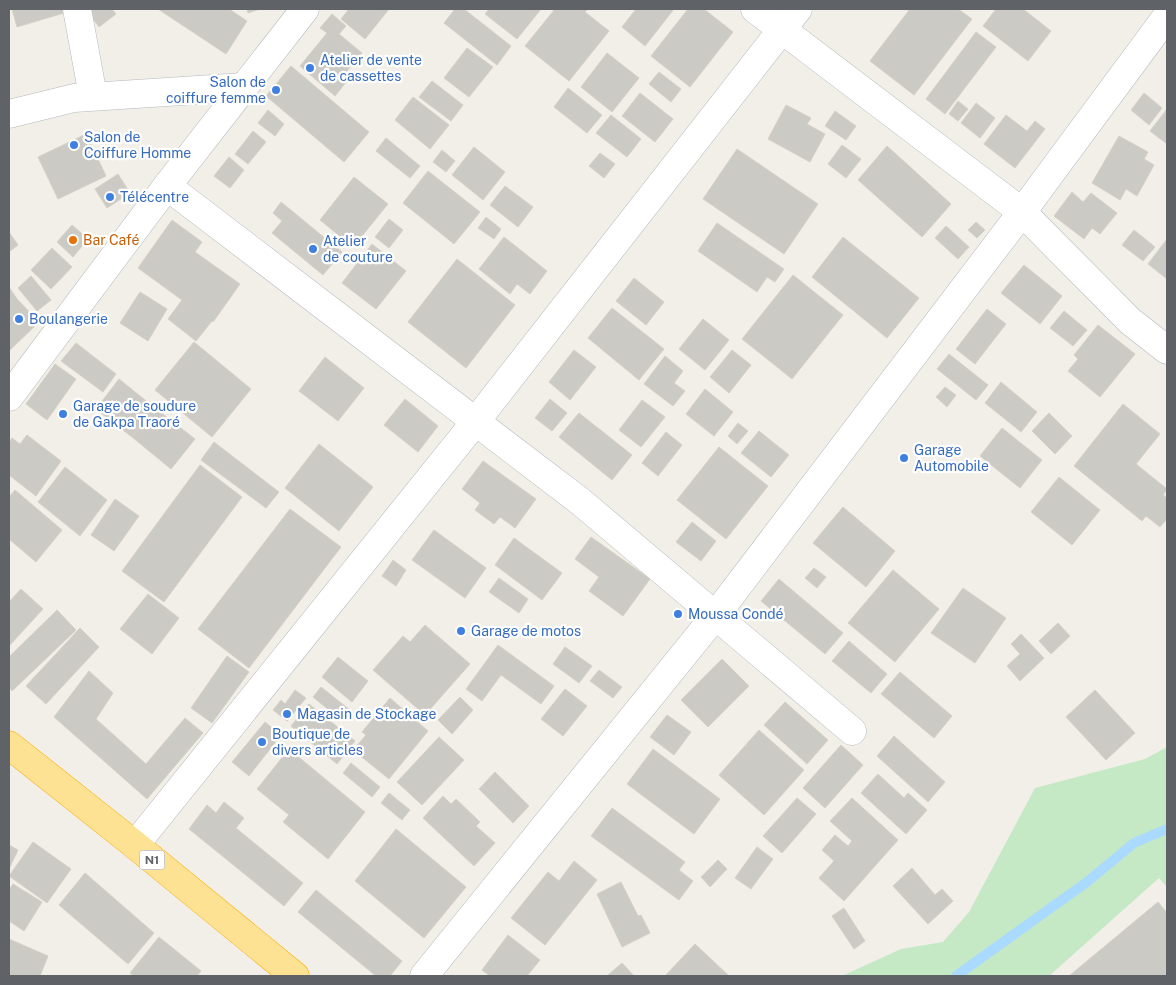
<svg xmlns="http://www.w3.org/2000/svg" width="1176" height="985" viewBox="0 0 1176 985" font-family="'Public Sans',sans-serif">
	<rect width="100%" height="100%" fill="#f1efe8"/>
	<!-- green -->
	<path fill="#c5e8c5" d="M1167 747V887L1159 878 1049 976H842L901 949 943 942 969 912 1035 788 1145 759Z"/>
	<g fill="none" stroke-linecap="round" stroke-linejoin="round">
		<!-- stream -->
		<path stroke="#aadaff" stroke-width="10" d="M956 976 1087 882 1134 843 1167 829"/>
	</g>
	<!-- building -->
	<g fill="#cccac5" stroke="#d6d1c6">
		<path d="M12 9H62L64 13 17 27Z"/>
		<path d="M94 9H112L116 14 99 27 88 12Z"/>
		<path d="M158 9H229L247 21 226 54Z"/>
		<path d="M247 9H260L248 13Z"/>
		<path d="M349 9H389L365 39 341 19Z"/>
		<path d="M455 9H464L511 46 497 65 444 23Z"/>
		<path d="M489 9H541L517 39 485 14Z"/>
		<path d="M555 9H588L585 12 609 31 569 81 525 46Z"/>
		<path d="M636 9H674L645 46 622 27Z"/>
		<path d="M688 9H704L733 32 690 87 651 56Z"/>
		<path d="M910 9H958L972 19 914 95 870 61Z"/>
		<path d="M996 9H1023L1051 31 1028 61 983 26Z"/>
		<path d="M332 14 346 26 339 34 362 53 342 77 347 81 335 96 300 66 327 33 320 28Z"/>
		<path d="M976 32 996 47 945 114 926 99Z"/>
		<path d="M467 48 493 67 469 97 444 78Z"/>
		<path d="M607 53 639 78 612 112 581 87Z"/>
		<path d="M291 66 369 132 344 162 266 96Z"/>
		<path d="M659 72 681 89 671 102 649 84Z"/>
		<path d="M432 81 463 105 451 121 419 97Z"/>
		<path d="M568 88 602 115 587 133 554 107Z"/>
		<path d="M640 93 673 119 655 142 622 116Z"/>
		<path d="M1144 93 1162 108 1149 125 1131 110Z"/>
		<path d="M413 97 449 125 430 149 395 120Z"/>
		<path d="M958 101 968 109 958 121 949 114Z"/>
		<path d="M976 103 995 118 980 138 961 123Z"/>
		<path d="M786 105 811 118 807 124 825 134 810 162 768 139Z"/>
		<path d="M1167 109V144L1150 131Z"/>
		<path d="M268 110 284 124 275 136 258 123Z"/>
		<path d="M835 111 856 126 846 140 825 126Z"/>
		<path d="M611 115 641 139 627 157 596 133Z"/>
		<path d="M1006 115 1027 131 1035 121 1045 129 1015 168 984 144Z"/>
		<path d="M253 131 266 142 248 164 235 154Z"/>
		<path d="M86 134 106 176 58 199 38 157Z"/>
		<path d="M1119 136 1148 152 1144 159 1154 165 1137 196 1126 189 1120 200 1092 183Z"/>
		<path d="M386 138 420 166 410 178 376 151Z"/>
		<path d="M842 145 861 159 846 178 828 164Z"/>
		<path d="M887 146 951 204 922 237 858 180Z"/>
		<path d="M474 147 505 172 483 200 452 175Z"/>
		<path d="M737 149 818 204 784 254 703 199Z"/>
		<path d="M442 150 455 161 446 172 433 162Z"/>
		<path d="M600 153 615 164 604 178 589 166Z"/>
		<path d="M229 157 244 170 230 188 214 176Z"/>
		<path d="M428 171 480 212 454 244 403 203Z"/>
		<path d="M118 174 130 193 107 208 95 189Z"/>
		<path d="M354 177 388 204 353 247 320 220Z"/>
		<path d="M505 186 533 207 518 227 490 205Z"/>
		<path d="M1072 192 1083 202 1091 193 1117 213 1100 234 1092 228 1084 239 1054 216Z"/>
		<path d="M281 202 342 252 323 275 272 233 282 221 273 213Z"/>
		<path d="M486 217 501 229 494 239 478 228Z"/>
		<path d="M389 219 403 230 389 248 375 237Z"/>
		<path d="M172 220 202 242 195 252 240 284 213 322 212 321 196 341 168 319 182 300 138 268Z"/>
		<path d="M976 222 985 230 977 238 968 230Z"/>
		<path d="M717 223 784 269 775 282 767 277 757 292 698 251Z"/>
		<path d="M72 225 88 239 73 257 57 242Z"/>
		<path d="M946 226 969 247 958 259 935 238Z"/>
		<path d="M1134 230 1155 247 1143 261 1122 245Z"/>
		<path d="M9 232 18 245 9 252Z"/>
		<path d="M504 237 547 271 530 294 517 284 510 294 479 269Z"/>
		<path d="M843 237 919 298 887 338 812 277Z"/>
		<path d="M1167 239V279L1148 264Z"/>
		<path d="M372 244 406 271 376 309 342 283Z"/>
		<path d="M52 248 72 267 51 289 31 270Z"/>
		<path d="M457 259 515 305 466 368 408 322Z"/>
		<path d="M1024 265 1062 296 1040 324 1001 293Z"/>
		<path d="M793 275 843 315 792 379 742 339Z"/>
		<path d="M31 276 51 300 37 311 18 288Z"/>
		<path d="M634 278 664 302 646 325 616 301Z"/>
		<path d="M9 287 17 299 39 322 9 351Z"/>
		<path d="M140 292 167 309 148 341 120 323Z"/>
		<path d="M612 308 664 349 639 380 588 338Z"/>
		<path d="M987 309 1006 324 975 364 956 349Z"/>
		<path d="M1064 311 1087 330 1073 346 1050 328Z"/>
		<path d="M703 319 729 340 705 370 679 349Z"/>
		<path d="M1098 325 1135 354 1100 397 1068 371 1078 359 1074 355Z"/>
		<path d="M194 342 251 389 212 437 155 390Z"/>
		<path d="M76 343 116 374 103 392 61 361Z"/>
		<path d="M574 350 596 367 570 400 549 382Z"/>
		<path d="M732 350 751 365 729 393 710 377Z"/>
		<path d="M949 354 988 385 976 400 937 369Z"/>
		<path d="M665 356 683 371 674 383 685 391 673 406 644 384Z"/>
		<path d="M325 357 364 388 338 421 299 391Z"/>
		<path d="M55 364 76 379 47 420 26 404Z"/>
		<path d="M119 379 155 408 132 437 96 409Z"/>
		<path d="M1001 382 1037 412 1021 432 985 403Z"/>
		<path d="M945 387 956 395 947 407 936 397Z"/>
		<path d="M705 389 733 412 714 436 686 414Z"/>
		<path d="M405 399 438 426 418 452 384 425Z"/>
		<path d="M550 399 567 413 552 431 535 418Z"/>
		<path d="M642 400 665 417 641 447 619 430Z"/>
		<path d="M1123 404 1160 434 1136 464 1167 489 1163 495 1167 498V519L1160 527 1146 516 1142 521 1074 466Z"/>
		<path d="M155 408 195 439 171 469 132 437Z"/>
		<path d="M579 413 632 455 612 480 559 437Z"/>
		<path d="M1049 413 1072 436 1055 454 1032 431Z"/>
		<path d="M738 423 748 431 737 444 728 436Z"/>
		<path d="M1002 428 1042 460 1020 488 980 456Z"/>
		<path d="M759 431 789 455 771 477 741 453Z"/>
		<path d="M666 432 682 445 658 476 642 463Z"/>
		<path d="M27 435 61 461 36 496 9 475V443L12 438 20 444Z"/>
		<path d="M214 442 279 492 266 508 201 460Z"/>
		<path d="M319 444 373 487 339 531 285 488Z"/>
		<path d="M719 447 768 486 726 539 677 500Z"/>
		<path d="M483 461 536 499 515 528 500 517 494 524 475 510 480 503 462 489Z"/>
		<path d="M200 465 242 497 164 602 122 571Z"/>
		<path d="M65 467 107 500 80 536 38 502Z"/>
		<path d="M1059 477 1100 510 1072 545 1031 512Z"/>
		<path d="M15 490 62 530 36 562 9 539V497Z"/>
		<path d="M115 499 139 516 114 551 91 535Z"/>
		<path d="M843 507 895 551 866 587 813 543Z"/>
		<path d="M290 509 341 547 249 668 198 629Z"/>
		<path d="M692 522 716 541 701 561 676 542Z"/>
		<path d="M434 530 486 568 465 598 412 560Z"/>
		<path d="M591 537 650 579 623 616 589 591 599 577 575 559Z"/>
		<path d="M514 538 562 573 542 600 495 565Z"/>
		<path d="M393 560 406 570 396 586 382 576Z"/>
		<path d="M814 568 826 577 817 588 805 578Z"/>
		<path d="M893 570 939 609 895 662 848 623Z"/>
		<path d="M499 578 528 599 519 613 489 592Z"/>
		<path d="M779 579 843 633 825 654 761 601Z"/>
		<path d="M963 588 1006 618 975 663 931 633Z"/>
		<path d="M21 589 43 609 9 646V602Z"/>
		<path d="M148 594 179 618 152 654 120 629Z"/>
		<path d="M57 610 76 630 12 691 9 687V657Z"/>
		<path d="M1058 623 1070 636 1051 654 1039 641Z"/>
		<path d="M425 625 470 664 425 715 373 670 403 636 410 642Z"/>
		<path d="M80 628 99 647 46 704 26 686Z"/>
		<path d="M1021 634 1044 658 1020 681 1007 666 1020 654 1011 644Z"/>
		<path d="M849 641 887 674 871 693 832 661Z"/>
		<path d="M498 645 554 686 541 704 501 675 482 701 466 689Z"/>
		<path d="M565 647 592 666 579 683 553 664Z"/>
		<path d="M227 656 249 672 212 723 191 708Z"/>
		<path d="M338 657 368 681 352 702 322 677Z"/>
		<path d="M722 659 749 686 708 727 681 700Z"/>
		<path d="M599 670 622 687 613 698 590 681Z"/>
		<path d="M89 671 113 693 96 719 146 764 185 718 203 733 147 799 54 717Z"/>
		<path d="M900 672 952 716 934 738 881 694Z"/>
		<path d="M321 687 350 710 341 720 313 697Z"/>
		<path d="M565 689 587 706 563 736 541 719Z"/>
		<path d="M295 690 306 698 287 721 273 710 281 700 285 704Z"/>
		<path d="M1095 690 1135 733 1106 760 1066 717Z"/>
		<path d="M460 697 473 710 452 734 438 720Z"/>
		<path d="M390 698 428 731 389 779 353 750 366 735 362 732Z"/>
		<path d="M785 702 828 740 807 764 764 725Z"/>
		<path d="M309 704 355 741 337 764 291 726Z"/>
		<path d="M667 715 691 732 674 755 650 737Z"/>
		<path d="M265 722 281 735 249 776 232 762Z"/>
		<path d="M759 730 804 770 764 815 719 775Z"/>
		<path d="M894 736 945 782 928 802 877 756Z"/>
		<path d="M439 737 464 760 422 805 397 782Z"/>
		<path d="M841 745 863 765 825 808 803 788Z"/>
		<path d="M289 749 365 812 328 859 283 822 289 815 257 789Z"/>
		<path d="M653 749 720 799 694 834 627 784Z"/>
		<path d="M351 763 380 787 372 797 343 773Z"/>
		<path d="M495 772 529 806 513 823 479 789Z"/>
		<path d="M878 774 904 798 908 793 927 810 906 834 861 793Z"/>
		<path d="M389 793 410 810 402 820 381 803Z"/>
		<path d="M443 796 451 804 456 799 480 822 476 826 495 843 474 866 423 818Z"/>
		<path d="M797 798 816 814 782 853 763 836Z"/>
		<path d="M852 798 898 840 844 901 819 878 834 861 822 850 835 835 848 846 852 841 830 821Z"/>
		<path d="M224 802 244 818 236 828 303 883 284 906 189 829 207 805 216 813Z"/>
		<path d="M612 808 685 862 679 870 693 881 679 900 591 836Z"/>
		<path d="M396 829 466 887 424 938 355 881Z"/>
		<path d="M33 842 71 869 47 903 9 876Z"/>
		<path d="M9 845 18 850 9 869Z"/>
		<path d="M757 847 773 859 751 889 735 878Z"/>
		<path d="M718 860 727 869 710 887 701 877Z"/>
		<path d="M574 861 597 880 545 945 511 918 548 872 559 881Z"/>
		<path d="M912 868 935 895 942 889 953 901 928 924 893 886Z"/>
		<path d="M85 873 154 933 128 964 59 905Z"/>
		<path d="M621 882 638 916 641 915 650 933 622 947 597 894Z"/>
		<path d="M13 884 42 902 24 931 9 921V890Z"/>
		<path d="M316 890 402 961 390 976H376L298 912Z"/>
		<path d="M1158 902 1167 913V976H1069Z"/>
		<path d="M844 908 865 941 854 949 832 916Z"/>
		<path d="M508 935 540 960 527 976H490L482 970Z"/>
		<path d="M159 937 201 971 197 976H134L130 973Z"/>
		<path d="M9 939 48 956 40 976H9Z"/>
		<path d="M695 944 729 976H665Z"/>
		<path d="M622 963 634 976H607Z"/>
	</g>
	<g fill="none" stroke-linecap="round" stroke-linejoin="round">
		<defs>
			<g id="minor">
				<path d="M77 9 93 96"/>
				<path d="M755 9 1022 212 1130 321 1167 350"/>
				<path d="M9 114 74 98 244 87"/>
				<path d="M167 186 581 502 852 731"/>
				<path d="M9 397 167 186 305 9"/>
				<path d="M135 845 476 421 798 9"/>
				<path d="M424 976 715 616 1022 212 1167 16"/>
			</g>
			<path id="highway" d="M9 745 135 845 295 976"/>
		</defs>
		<!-- minor casing -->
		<use href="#minor" stroke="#b5b8bc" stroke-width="29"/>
		<!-- highway casing -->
		<use href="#highway" stroke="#f9ab00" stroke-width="29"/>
		<!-- minor -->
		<use href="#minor" stroke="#fff" stroke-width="28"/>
		<!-- highway -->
		<use href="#highway" stroke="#fde293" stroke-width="28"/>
	</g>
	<!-- markers -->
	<g fill="#3f7fe0" stroke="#fff" stroke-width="2">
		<circle cx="310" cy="68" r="5"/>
		<circle cx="276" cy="90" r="5"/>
		<circle cx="74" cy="145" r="5"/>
		<circle cx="110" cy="197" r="5"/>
		<circle cx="313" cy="249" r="5"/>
		<circle cx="19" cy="319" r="5"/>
		<circle cx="63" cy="414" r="5"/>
		<circle cx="904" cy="458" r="5"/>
		<circle cx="678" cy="614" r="5"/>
		<circle cx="461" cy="631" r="5"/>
		<circle cx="287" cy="714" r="5"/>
		<circle cx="262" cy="742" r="5"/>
	</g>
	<circle fill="#e8710a" stroke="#fff" stroke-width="2" cx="73" cy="240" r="5"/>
	<g text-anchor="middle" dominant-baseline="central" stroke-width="4.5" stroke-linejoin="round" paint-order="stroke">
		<!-- shield labels -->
		<rect fill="#fff" stroke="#8f9295" stroke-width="1" x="139.5" y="850.5" width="25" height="19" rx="4"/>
		<g font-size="12" font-weight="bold" fill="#5f6368">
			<text x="152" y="860">N1</text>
		</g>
		<!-- shop labels -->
		<g font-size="14" fill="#366cbe" stroke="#fff" text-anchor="start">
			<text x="320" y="60">Atelier de vente<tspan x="320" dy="16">de cassettes</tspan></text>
			<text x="266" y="82" text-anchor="end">Salon de<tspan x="266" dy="16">coiffure femme</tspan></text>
			<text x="84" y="137">Salon de<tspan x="84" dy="16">Coiffure Homme</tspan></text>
			<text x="120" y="197">Télécentre</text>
			<text x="323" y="241">Atelier<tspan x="323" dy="16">de couture</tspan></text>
			<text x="29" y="319">Boulangerie</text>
			<text x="73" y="406">Garage de soudure<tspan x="73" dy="16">de Gakpa Traoré</tspan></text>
			<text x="914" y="450">Garage<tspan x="914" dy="16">Automobile</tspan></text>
			<text x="688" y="614">Moussa Condé</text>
			<text x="471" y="631">Garage de motos</text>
			<text x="297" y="714">Magasin de Stockage</text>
			<text x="272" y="734">Boutique de<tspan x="272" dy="16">divers articles</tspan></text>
		</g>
		<!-- food labels -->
		<g font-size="14" fill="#c56008" stroke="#fff" text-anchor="start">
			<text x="83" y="240">Bar Café</text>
		</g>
	</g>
	<!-- border -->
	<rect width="1176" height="985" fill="none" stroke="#5f6368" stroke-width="20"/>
</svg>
